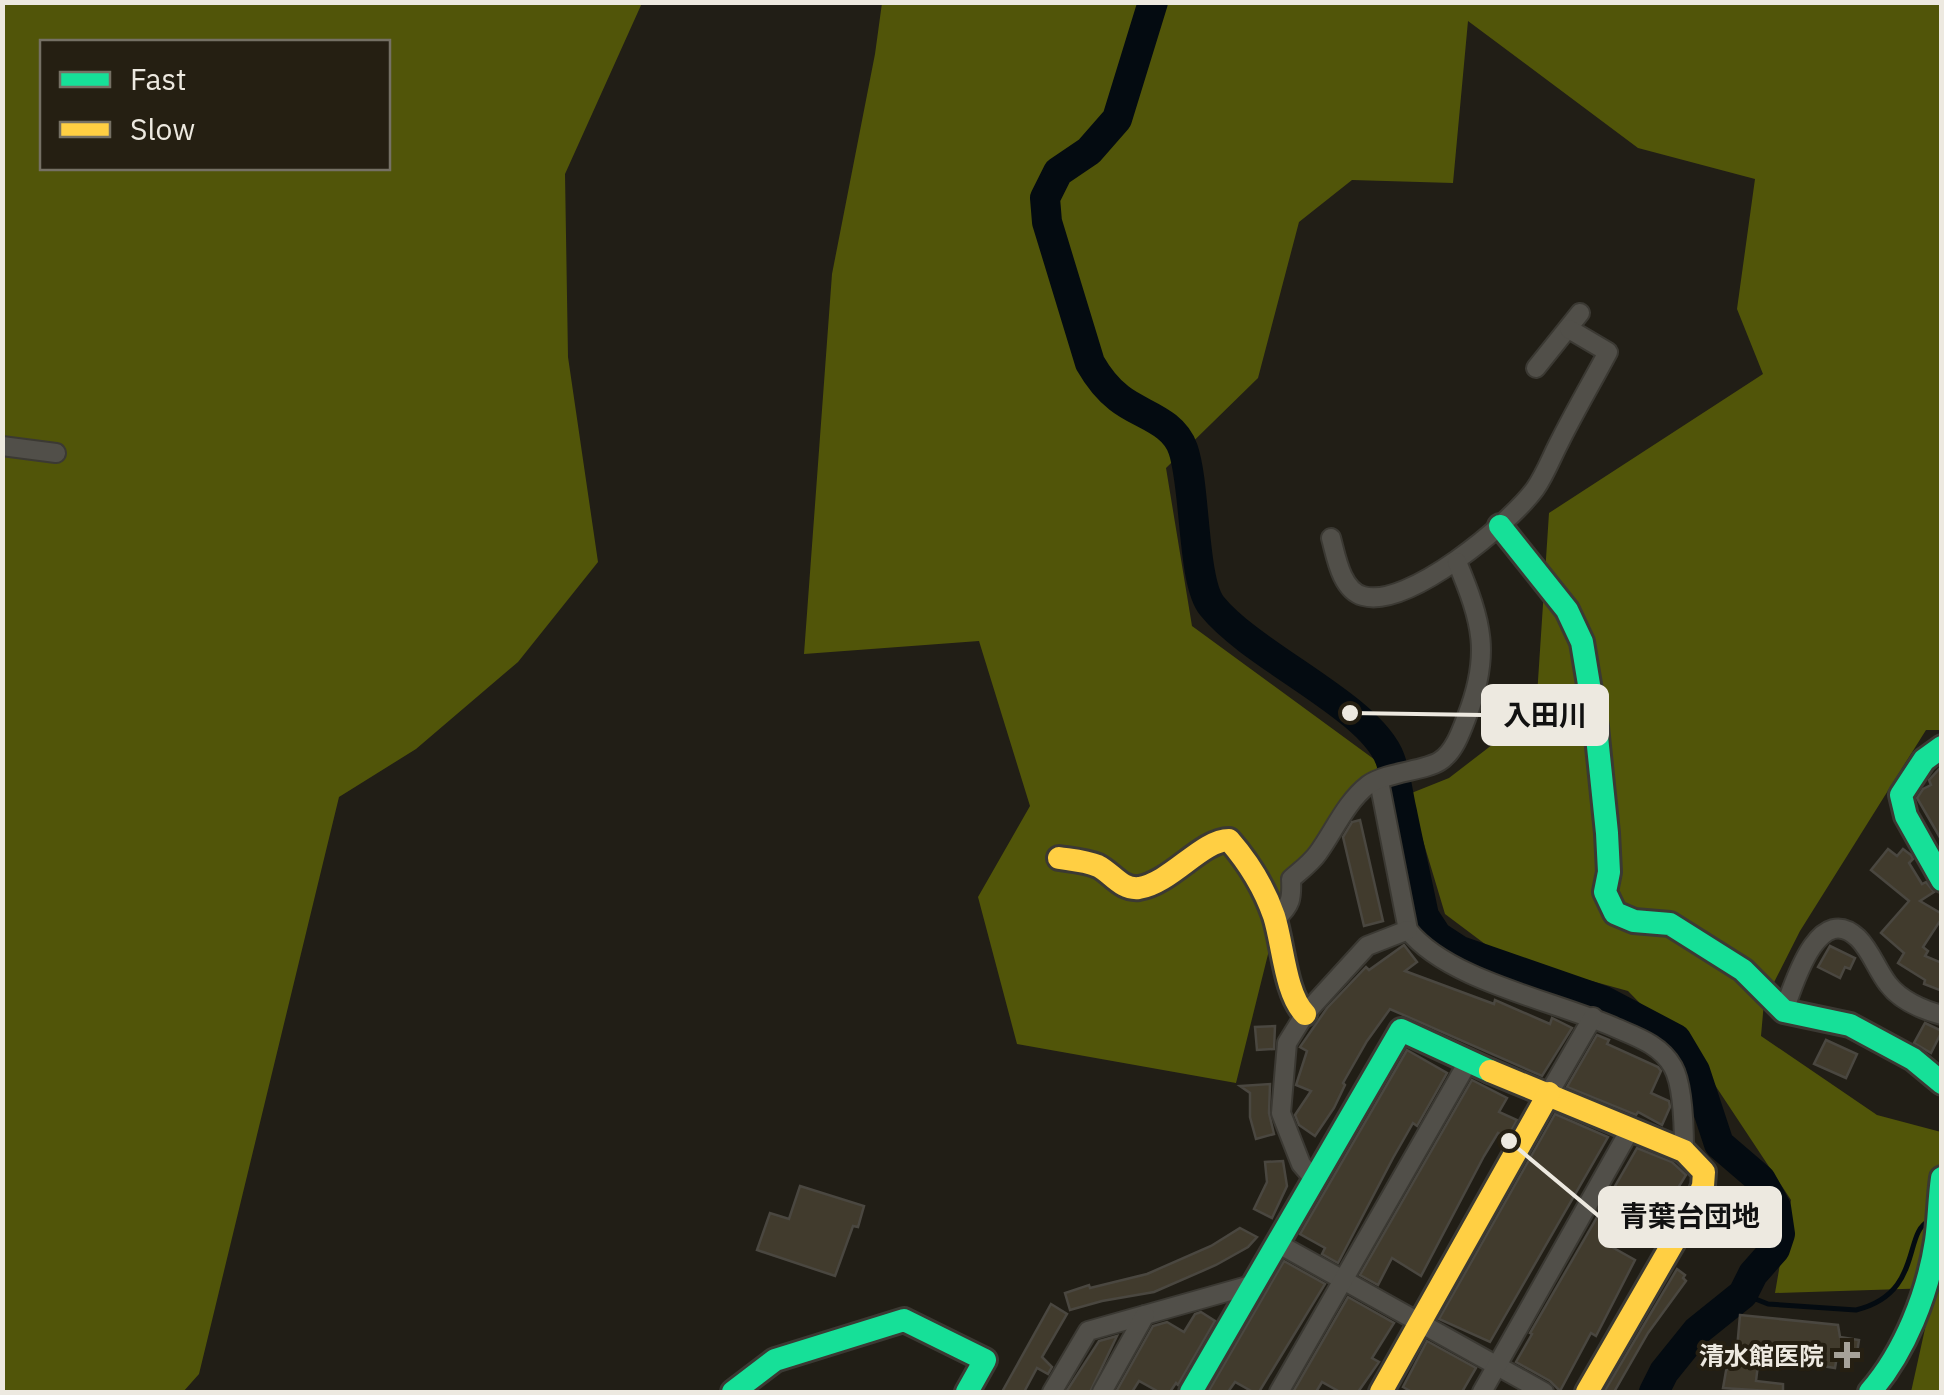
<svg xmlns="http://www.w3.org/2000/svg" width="1944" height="1395" viewBox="0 0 1944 1395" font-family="'IBM Plex Sans','Noto Sans JP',sans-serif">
	<rect width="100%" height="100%" fill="#211e16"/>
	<!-- forest -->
	<g fill="#515509" fill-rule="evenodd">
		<path d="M3 3H642L565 174 568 357 598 562 518 662 416 749 339 797 199 1374 183 1392H3ZM42 42H388V168H42Z"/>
		<path d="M882 3H1941V730H1926L1800 931 1764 1002 1761 1036 1877 1115 1941 1132V1392H1911L1934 1288 1775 1293 1791 1200 1705 1070 1628 991 1501 956 1445 914 1409 794 1449 778 1536 711 1549 513 1763 374 1737 309 1755 179 1638 148 1468 21 1453 183 1352 180 1299 222 1258 378 1166 468 1192 626 1382 765 1363 778 1287 878 1236 1083 1017 1044 978 897 1030 806 979 641 804 654 832 274 875 54Z"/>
	</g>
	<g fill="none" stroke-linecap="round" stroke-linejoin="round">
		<!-- stream -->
		<path stroke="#040b11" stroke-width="5" d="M1743 1294 1768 1304 1856 1310C1923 1294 1903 1232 1929 1221"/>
		<!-- river -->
		<path stroke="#040b11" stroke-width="30" d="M1153 2 1117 119 1089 151 1058 172 1045 198 1047 222 1090 363C1098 377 1106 388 1119 398 1140 415 1173 420 1183 449 1196 486 1192 582 1212 606 1253 657 1370 706 1390 759 1396 775 1398 795 1402 812 1409 847 1417 881 1424 916L1437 936 1460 951 1604 1001 1676 1039 1695 1071 1719 1144 1761 1180 1776 1207 1780 1234 1775 1249 1753 1274 1743 1294 1697 1331 1664 1372 1654 1392"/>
	</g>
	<!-- building -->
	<g fill="#413b2d" stroke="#4a4740" stroke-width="2.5">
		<path d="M1942 766V841L1917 798 1923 789 1931 785 1929 780Z"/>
		<path d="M1360 820 1383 921 1364 926 1343 837 1352 822Z"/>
		<path d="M1888 849 1897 856 1903 849 1911 855 1913 859 1909 863 1922 884 1926 882 1934 892 1920 901 1942 914V918L1923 947 1928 951 1925 956 1942 963V991L1924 984 1925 980 1898 963 1904 953 1881 933 1909 901 1871 870Z"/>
		<path d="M1404 945 1417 962 1405 971 1494 1004 1495 1000 1550 1024 1552 1018 1572 1028 1542 1076 1390 1009 1367 1041 1343 1083 1345 1085 1334 1108 1315 1136 1299 1125 1295 1115 1311 1091 1296 1085 1307 1051 1300 1047 1327 1008 1366 967 1369 970Z"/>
		<path d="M1830 946 1855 958 1850 969 1845 967 1840 978 1818 967Z"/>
		<path d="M1925 1023 1942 1031 1931 1053 1914 1043Z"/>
		<path d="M1275 1026 1274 1049 1257 1050 1255 1027Z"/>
		<path d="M1597 1035 1609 1040 1607 1044 1658 1067 1661 1071 1651 1093 1669 1101 1670 1107 1662 1125 1638 1112 1636 1115 1567 1087Z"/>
		<path d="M1826 1040 1857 1054 1846 1078 1814 1064Z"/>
		<path d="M1407 1050 1447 1073 1417 1126 1413 1123 1393 1158 1338 1263 1322 1254 1325 1248 1300 1234Z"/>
		<path d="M1472 1080 1507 1098 1499 1112 1517 1120 1507 1138 1498 1133 1484 1156 1421 1276 1392 1258 1378 1285 1360 1275Z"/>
		<path d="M1270 1084 1269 1113 1274 1134 1256 1139 1250 1117V1093L1240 1086Z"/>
		<path d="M1555 1114 1608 1137 1490 1342 1439 1319Z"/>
		<path d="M1637 1148 1672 1162 1686 1175 1654 1227 1621 1209 1603 1242 1635 1260 1596 1336 1591 1333 1560 1391 1550 1381 1516 1362 1532 1334 1530 1333Z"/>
		<path d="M1283 1161 1287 1186 1272 1218 1254 1209 1267 1182 1265 1162Z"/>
		<path d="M800 1186 864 1206 858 1227 853 1226 835 1276 757 1250 770 1213 789 1219Z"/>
		<path d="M1240 1228 1257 1237 1248 1247 1216 1265 1154 1292 1102 1301 1070 1310 1065 1293 1089 1285 1090 1288 1147 1274 1211 1246Z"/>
		<path d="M1284 1261 1325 1284 1259 1392H1253L1235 1382 1228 1392H1208Z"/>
		<path d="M1677 1269 1685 1275 1683 1278 1686 1281 1648 1333 1614 1392H1604Z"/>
		<path d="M1348 1297 1394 1323 1372 1358 1379 1362 1358 1392H1340L1322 1382 1316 1392H1293Z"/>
		<path d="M1051 1304 1067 1314 1042 1357 1052 1367 1048 1374 1037 1368 1024 1392H1002Z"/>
		<path d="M1201 1312 1215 1321 1178 1385 1176 1383 1170 1392H1159L1139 1381 1132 1392H1116L1153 1326 1167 1322 1184 1332 1195 1314Z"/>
		<path d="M1740 1315 1838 1325 1840 1337 1859 1340 1856 1360 1837 1356 1835 1368 1759 1356 1756 1381 1783 1384V1392L1723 1388 1726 1371 1737 1349Z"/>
		<path d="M1117 1336 1090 1392H1066L1099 1341Z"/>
		<path d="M1427 1341 1476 1368 1462 1392H1412L1403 1387Z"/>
	</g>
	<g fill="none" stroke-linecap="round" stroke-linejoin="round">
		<defs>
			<g id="street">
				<path d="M1536 368 1580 313"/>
				<path d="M2 446 56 453"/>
				<path d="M1331 538C1336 556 1341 590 1363 596 1408 609 1510 523 1535 489 1545 475 1552 456 1560 441 1575 411 1592 382 1608 352L1569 329"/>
				<path d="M1379 781 1408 930C1448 981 1556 1001 1616 1028 1637 1037 1661 1045 1673 1067 1683 1085 1684 1130 1684 1151"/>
				<path d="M1276 918C1291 906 1292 898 1291 879 1300 871 1311 863 1318 853 1334 831 1346 802 1368 785 1386 772 1425 771 1440 761 1454 752 1461 732 1467 716 1491 654 1482 622 1457 562"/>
				<path d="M1784 1011C1793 986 1818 900 1858 938 1871 951 1877 970 1888 984 1900 1000 1923 1010 1942 1015"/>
				<path d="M1549 1093 1593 1017"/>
				<path d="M1313 1178 1301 1164 1281 1113 1287 1043 1305 1014 1367 946 1408 930"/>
				<path d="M1277 1243 1544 1392"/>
				<path d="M1052 1392 1088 1331 1251 1285"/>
				<path d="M1102 1392 1145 1315"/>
				<path d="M1279 1392 1468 1062"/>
				<path d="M1482 1392 1631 1128"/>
			</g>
			<g id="fast">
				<path d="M1500 526 1567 610 1582 642 1596 727 1607 833 1609 872 1605 892 1615 913 1634 921 1670 924 1743 970 1784 1011 1850 1025 1913 1059 1942 1083"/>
				<path d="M1942 747 1924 760 1901 795 1906 816 1942 880"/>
				<path d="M733 1392 775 1360 904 1320 985 1360 967 1392"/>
				<path d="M1191 1392 1401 1030 1490 1071"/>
				<path d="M1870 1392C1905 1352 1928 1293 1936 1241 1939 1220 1939 1199 1942 1178"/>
			</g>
			<g id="slow">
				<path d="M1059 858C1072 860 1086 861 1098 866 1112 873 1121 890 1139 888 1171 883 1202 840 1229 840 1249 863 1264 887 1274 916 1283 944 1285 994 1305 1014"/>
				<path d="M1490 1071 1684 1151 1704 1172 1703 1186 1695 1205 1587 1392"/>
				<path d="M1381 1392 1549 1093"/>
			</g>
		</defs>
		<!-- street casing -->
		<use href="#street" stroke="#3b3933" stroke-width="22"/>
		<!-- fast casing -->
		<use href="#fast" stroke="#3b3933" stroke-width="28"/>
		<!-- slow casing -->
		<use href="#slow" stroke="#3b3933" stroke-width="28"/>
		<!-- street -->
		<use href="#street" stroke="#514f49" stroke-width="18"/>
		<!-- fast -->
		<use href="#fast" stroke="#16e098" stroke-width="22"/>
		<!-- slow -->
		<use href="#slow" stroke="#ffcf43" stroke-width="22"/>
	</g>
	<!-- markers -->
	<path fill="#a6a299" stroke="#251f12" stroke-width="4" d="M1842 1340h10v10h10v10h-10v10h-10v-10h-10v-10h10z"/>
	<g text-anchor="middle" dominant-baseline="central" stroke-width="8" stroke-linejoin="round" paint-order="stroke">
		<!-- poi labels -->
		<g font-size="25" font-weight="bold" fill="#ede9e0" stroke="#251f12" text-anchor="end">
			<text x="1824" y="1355">清水館医院</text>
		</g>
	</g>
	<!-- callouts -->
	<path fill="none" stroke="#ede9e0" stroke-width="4" d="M1350 713L1483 715M1509 1141L1600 1217"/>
	<g fill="#ede9e0" stroke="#251f12" stroke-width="4">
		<circle cx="1350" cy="713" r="10"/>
		<circle cx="1509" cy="1141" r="10"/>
	</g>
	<g fill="#ede9e0" stroke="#ede9e0" stroke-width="4">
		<rect x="1483" y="686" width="124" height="58" rx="10"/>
		<rect x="1600" y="1188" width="180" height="58" rx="10"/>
	</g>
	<g font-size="28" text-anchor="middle" font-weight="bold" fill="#111">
		<text x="1545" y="725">入田川</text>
		<text x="1690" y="1226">青葉台団地</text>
	</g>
	<!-- border -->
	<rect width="1944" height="1395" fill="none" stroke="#ede9e0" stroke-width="10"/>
	<!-- legend -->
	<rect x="40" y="40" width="350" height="130" fill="#251f12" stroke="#757064" stroke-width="2.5"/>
	<rect x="60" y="72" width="50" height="15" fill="#16e098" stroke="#757064" stroke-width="2.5"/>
	<text x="130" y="90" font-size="30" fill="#ede9e0">Fast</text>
	<rect x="60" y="122" width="50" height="15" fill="#ffcf43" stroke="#757064" stroke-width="2.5"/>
	<text x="130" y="140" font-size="30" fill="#ede9e0">Slow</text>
</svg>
